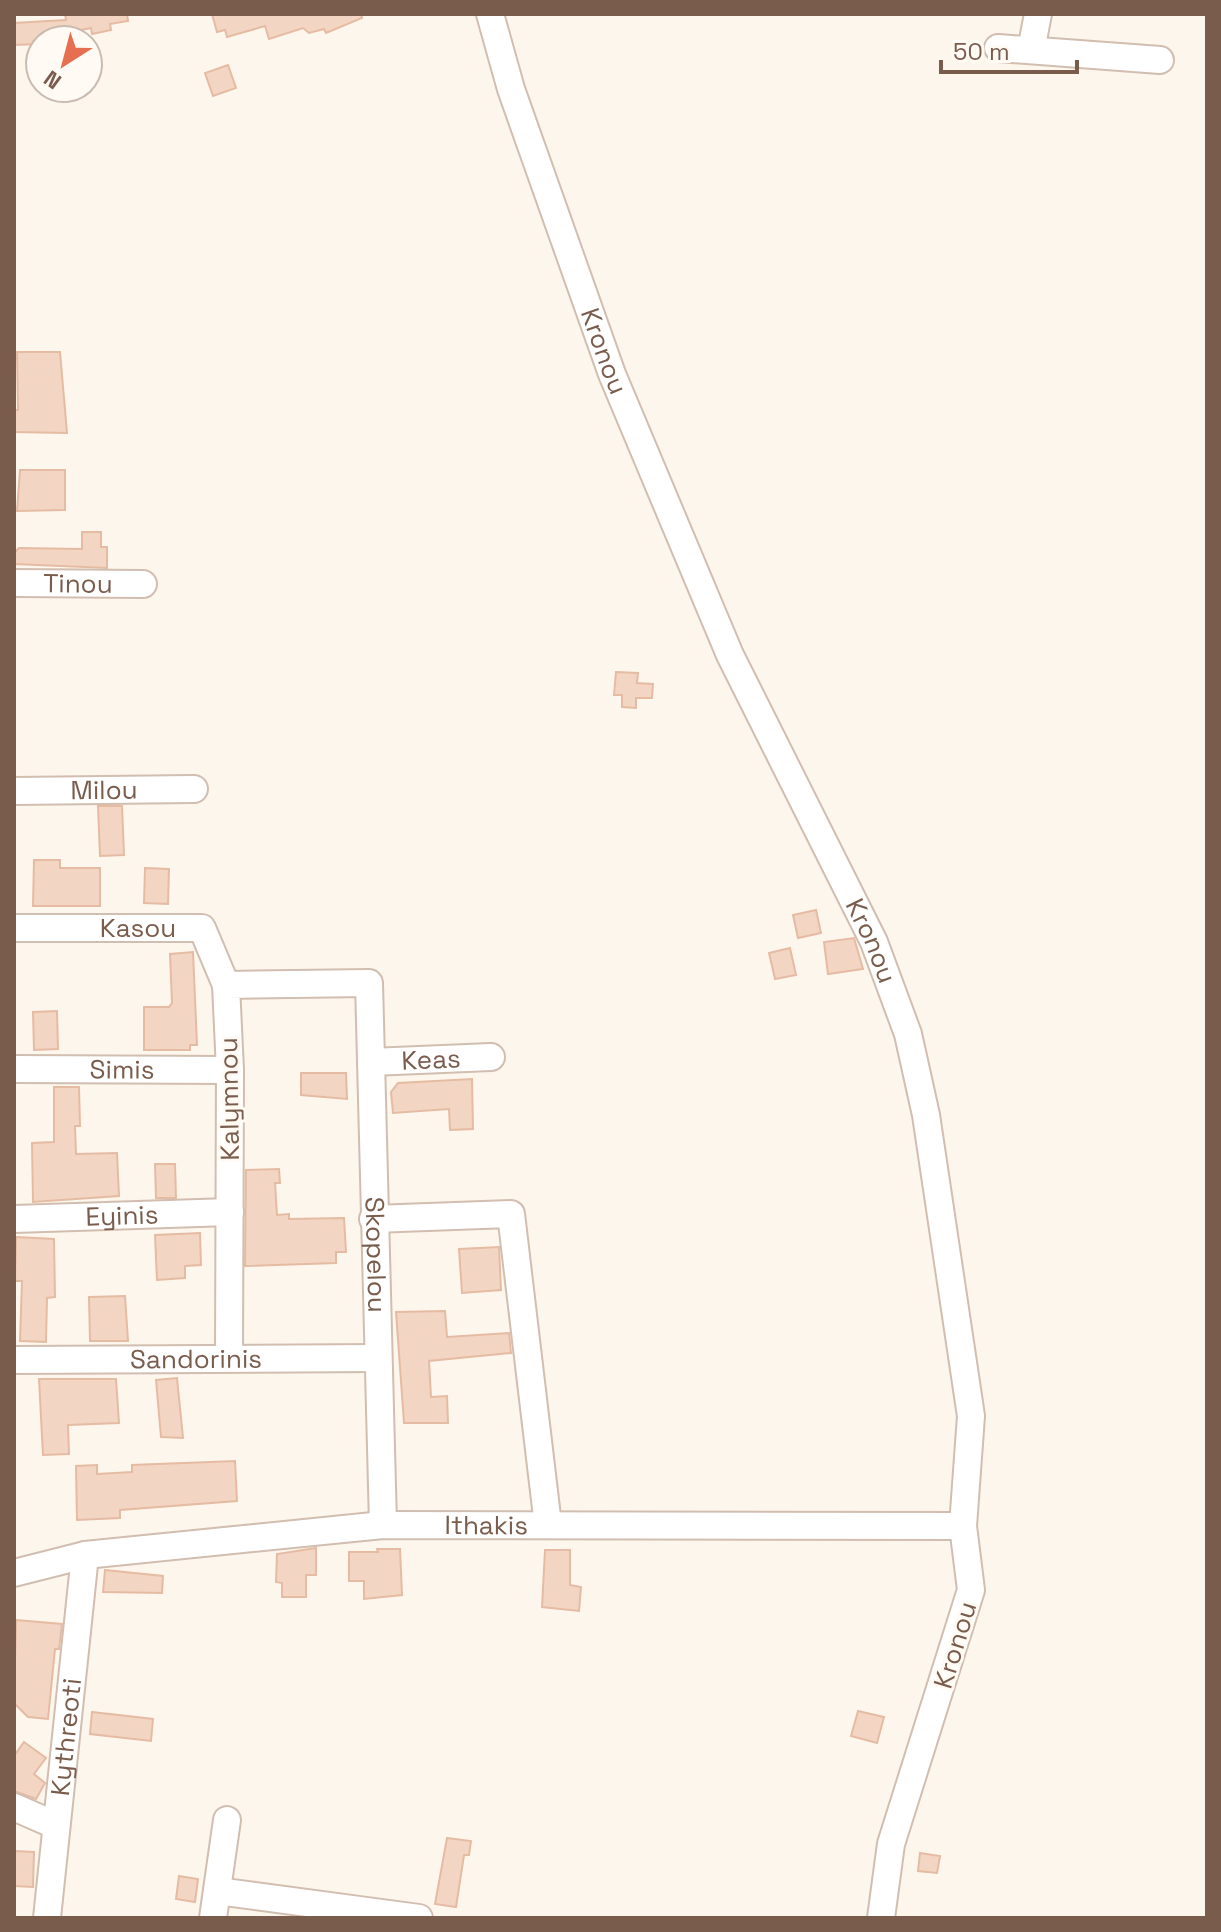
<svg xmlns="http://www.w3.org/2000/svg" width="1221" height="1932" viewBox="0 0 1221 1932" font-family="'Space Grotesk',sans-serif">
	<rect width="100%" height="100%" fill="#fdf6ec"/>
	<!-- building -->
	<g fill="#f3d5c3" stroke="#e6bba3" stroke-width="2">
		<path d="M65 14H127L128 21 110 24 111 30 92 34 91 28 47 37 40 44 14 45V23L66 20Z"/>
		<path d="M212 14H361L362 18 326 33 324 29 309 33 303 28 269 39 265 26 227 37 225 30 217 32Z"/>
		<path d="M228 65 236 88 213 96 205 73Z"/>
		<path d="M17 352H60L67 433 14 432V410H18Z"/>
		<path d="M20 470H65V510L17 511Z"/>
		<path d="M82 532H101V547H107V568L14 564V553L19 548 82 549Z"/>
		<path d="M616 672 638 673 637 683 653 684 652 698H636V708L622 707V695H614Z"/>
		<path d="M98 806H122L124 855 100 856Z"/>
		<path d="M34 860H60V868H100V906H33Z"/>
		<path d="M145 868 169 869 168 904 144 903Z"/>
		<path d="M816 910 821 933 798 938 793 915Z"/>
		<path d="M854 938 863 969 828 974 824 942Z"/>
		<path d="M790 948 796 975 775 979 769 953Z"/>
		<path d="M193 952 197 1045H190V1050H144V1007H169L172 1003 170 954Z"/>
		<path d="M57 1011 58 1049 34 1050 33 1012Z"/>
		<path d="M301 1073H346L347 1099 301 1095Z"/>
		<path d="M472 1079 473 1129 450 1130 449 1109 393 1113 391 1092 398 1083Z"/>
		<path d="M54 1087H79L80 1126H75L76 1154 117 1153 119 1196 33 1202 32 1143 54 1142Z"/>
		<path d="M155 1164H175L176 1198H156Z"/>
		<path d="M279 1169 280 1183H275L277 1215 289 1214V1219L344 1218 346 1252H336V1263L245 1266 246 1170Z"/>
		<path d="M200 1233 201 1265 185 1266V1278L157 1280 155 1235Z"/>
		<path d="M16 1237 54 1239 55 1297 47 1298 46 1342 20 1341 22 1281H15Z"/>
		<path d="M499 1247 501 1290 462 1293 459 1249Z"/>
		<path d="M125 1296 128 1341H90L89 1297Z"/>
		<path d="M445 1311 447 1337 509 1333 511 1353 429 1361 431 1397 447 1396 448 1423H404L396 1312Z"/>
		<path d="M177 1378 183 1438 161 1437 156 1380Z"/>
		<path d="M39 1379H116L119 1423 68 1425 69 1454 43 1455Z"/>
		<path d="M235 1461 237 1501 120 1510V1518L77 1520 76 1466 97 1465V1474L132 1472V1465Z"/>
		<path d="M316 1548V1575H306V1597H282V1583L276 1582 277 1554Z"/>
		<path d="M377 1549H400L402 1595 364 1599V1581H349V1552H378Z"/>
		<path d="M545 1550H570V1585L581 1587 579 1611 542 1607Z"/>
		<path d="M105 1570 163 1576 162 1593 103 1592Z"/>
		<path d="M16 1620 62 1624 59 1649H55L48 1719 28 1717 14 1703Z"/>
		<path d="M858 1711 884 1717 877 1743 851 1736Z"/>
		<path d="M92 1712 153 1719 151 1741 90 1734Z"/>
		<path d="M24 1742 46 1758 34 1774 45 1783 36 1799 14 1791V1756Z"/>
		<path d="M447 1838 471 1841 469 1855H464L456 1907 435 1904Z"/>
		<path d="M14 1851 34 1852 33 1887 14 1886Z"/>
		<path d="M920 1853 940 1856 937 1873 918 1871Z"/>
		<path d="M179 1876 198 1879 195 1902 176 1899Z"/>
	</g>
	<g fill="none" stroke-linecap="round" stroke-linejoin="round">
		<defs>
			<g id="minor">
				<path id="s1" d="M490 14 511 89 612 374 730 655 874 942 908 1034 926 1115 971 1416 963 1526 971 1590 891 1844 881 1918"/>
				<path d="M998 48 1160 60"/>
				<path d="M1031 50 1038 14"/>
				<path id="s2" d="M14 583 143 584"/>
				<path id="s3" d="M14 791 194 789"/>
				<path id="s4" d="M14 928H202L226 985"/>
				<path id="s5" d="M371 1062 491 1057"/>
				<path id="s6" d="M14 1069 230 1070"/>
				<path id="s7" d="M14 1219 230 1212"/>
				<path d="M373 1219 511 1214 548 1525"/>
				<path id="s8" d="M229 1356 230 1070 226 985 369 983 383 1525"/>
				<path id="s9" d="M14 1360 378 1358"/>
				<path id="s10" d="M14 1573 85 1555 383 1525 963 1526"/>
				<path d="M14 1807 55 1825"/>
				<path d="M217 1891 419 1918"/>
				<path id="s11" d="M47 1918 85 1555"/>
				<path d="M213 1918 227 1820"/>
			</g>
		</defs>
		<!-- minor casing -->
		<use href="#minor" stroke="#d1beb0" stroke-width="30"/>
		<!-- minor -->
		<use href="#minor" stroke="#fff" stroke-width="26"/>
	</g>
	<g text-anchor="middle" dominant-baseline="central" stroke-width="6" stroke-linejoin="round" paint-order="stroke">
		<!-- street labels -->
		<g font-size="26" fill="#7a5c4d" stroke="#fffaf3">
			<text stroke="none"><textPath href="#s1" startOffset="356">Kronou</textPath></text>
			<text stroke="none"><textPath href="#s2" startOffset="64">Tinou</textPath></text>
			<text stroke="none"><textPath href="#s3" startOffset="90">Milou</textPath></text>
			<text stroke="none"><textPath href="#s4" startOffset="124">Kasou</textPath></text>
			<text stroke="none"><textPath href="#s1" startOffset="1004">Kronou</textPath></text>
			<text stroke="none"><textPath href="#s5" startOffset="60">Keas</textPath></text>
			<text stroke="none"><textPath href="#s6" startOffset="108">Simis</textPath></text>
			<text transform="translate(229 1099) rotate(-91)">Kalymnou</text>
			<text stroke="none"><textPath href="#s7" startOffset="108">Eyinis</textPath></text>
			<text stroke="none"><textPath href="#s8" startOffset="786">Skopelou</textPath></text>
			<text stroke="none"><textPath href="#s9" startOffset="182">Sandorinis</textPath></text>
			<text stroke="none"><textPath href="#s10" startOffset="476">Ithakis</textPath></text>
			<text transform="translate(955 1645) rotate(-73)">Kronou</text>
			<text stroke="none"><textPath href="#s11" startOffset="182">Kythreoti</textPath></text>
		</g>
	</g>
	<!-- border -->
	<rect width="1221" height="1932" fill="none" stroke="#7a5c4d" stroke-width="32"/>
	<!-- north arrow -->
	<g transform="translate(64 64) rotate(216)"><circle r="38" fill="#fffaf3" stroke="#cabbb1" stroke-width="2"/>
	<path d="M0-6L14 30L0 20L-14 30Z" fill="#e76f51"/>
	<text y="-12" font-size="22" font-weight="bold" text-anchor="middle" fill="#7a5c4d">N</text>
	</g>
	<!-- scale -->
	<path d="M941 60v12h136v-12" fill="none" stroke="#7a5c4d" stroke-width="4"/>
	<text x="953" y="60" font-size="24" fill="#7a5c4d" stroke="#fffaf3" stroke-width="6" paint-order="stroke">50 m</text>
</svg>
